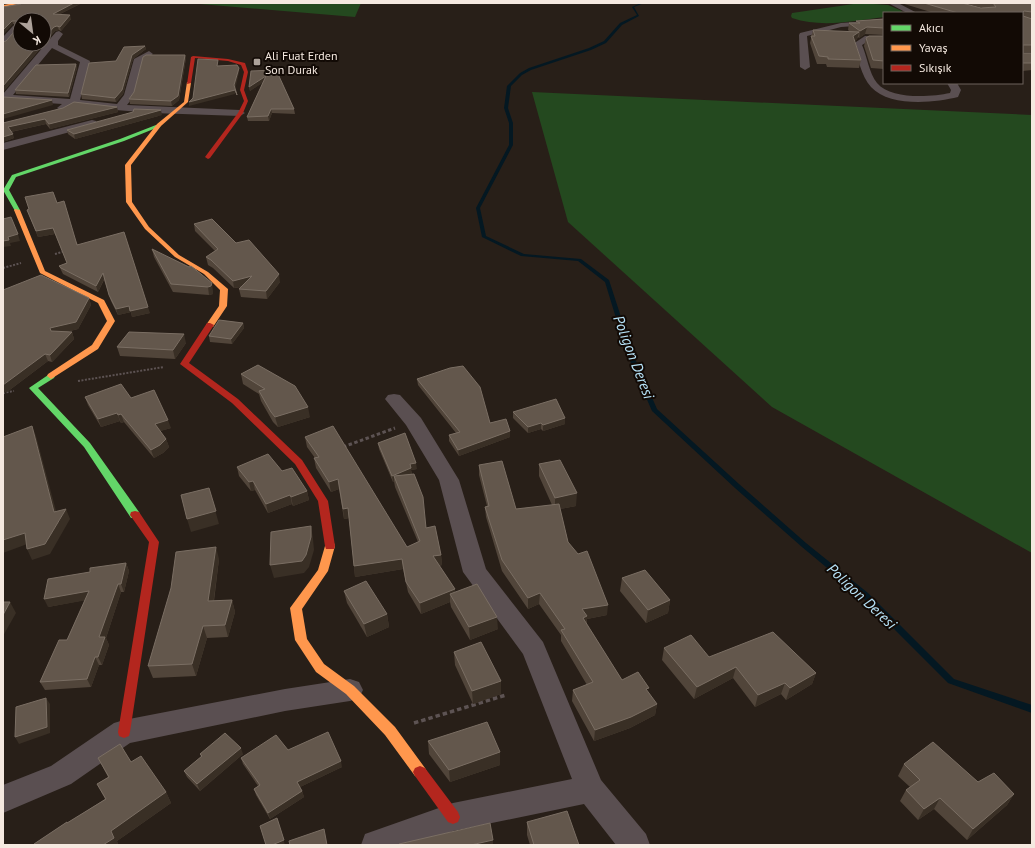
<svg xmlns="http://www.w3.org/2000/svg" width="1035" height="848" viewBox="0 0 1035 848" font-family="'PT Sans',sans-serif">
	<rect width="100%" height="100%" fill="#281f18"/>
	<!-- green -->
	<g fill="#24491f">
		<path d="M188 3H361L355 17Z"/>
		<path d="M860 3 888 5 902 11 901 13H884V17C853 21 822 28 792 18L791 16 792 13 799 12Z"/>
		<path d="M532 92 1032 115V553L772 407 568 222Z"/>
	</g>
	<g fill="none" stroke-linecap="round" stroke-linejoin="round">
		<!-- stream -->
		<path fill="#041822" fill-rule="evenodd" d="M641 3H644L634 7 639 16 622 25 606 43 591 50 531 70 522 75 511 86 508 108 513 123V145L480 208 486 236 524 254 581 259 609 280 633 354 657 409 739 484 806 543 868 593 954 679 1032 705V713L948 683 862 597 802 547 735 488 652 411 627 354 605 282 578 261 521 256 482 237 476 208 509 145V123L504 108 507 86 520 73 529 68 589 48 604 41 620 23 637 15 632 7Z"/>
		<!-- path-far2 -->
		<g stroke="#5d5353" stroke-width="2" stroke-dasharray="2 1.5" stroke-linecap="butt">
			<path d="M55 254 65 251"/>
			<path d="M3 268 21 263"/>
			<path d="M78 381 164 367"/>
			<path d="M3 393 14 391"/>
		</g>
		<!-- path-far1 -->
		<path stroke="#5d5353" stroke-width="3" stroke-dasharray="3.5 2.5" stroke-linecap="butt" d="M343 447 395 428"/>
		<!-- path -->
		<path stroke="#5d5353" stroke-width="3.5" stroke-dasharray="4.5 3" stroke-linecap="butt" d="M414 723 506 695"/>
		<!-- street -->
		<g fill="#5a4f51" fill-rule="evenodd">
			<path d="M888 3H898L917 13H907Z"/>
			<path d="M884 20V24L841 27 807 36 810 67 805 70 800 67 799 35 800 33 841 23Z"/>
			<path d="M13 26H19L20 28 6 44 3 45V37Z"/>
			<path d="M59 31 63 34 58 41V45L90 61 80 100 117 104 124 95 134 59 149 51 153 54 143 60 134 96 127 105 240 110 245 113 240 116 153 113 91 108 75 105 62 111 57 108 62 104 3 100V94L56 32ZM52 48 80 62 70 99 13 95Z"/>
			<path d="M865 36H884V42H867L862 45C867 56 869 73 877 83 891 100 931 97 950 93L951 90 947 83H957L961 90 958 97C934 103 889 107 871 87 861 76 858 57 853 44Z"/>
			<path d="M92 120 96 121 97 123 96 125 3 150V143Z"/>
			<path d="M394 394 400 395 421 418 459 480 486 569 543 642 601 780 646 834 650 845H616L584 804 453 831 416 845H361L365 834 453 803 572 779 523 654 463 572 439 480 406 425 385 399 388 395Z"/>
			<path d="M350 679 359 682 363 690 359 698 350 701 285 711 130 743 71 784 3 813V785L51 766 114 723 124 720 285 689Z"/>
		</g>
		<!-- fast -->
		<g fill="#63d668" fill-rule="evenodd">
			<path d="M156 125 161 126 124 141 16 177 9 190 20 210 19 211H15L3 190 12 175 120 139Z"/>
			<path d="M51 373 55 376 54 378 38 388 90 443 139 512 140 515 139 518H131L84 447 29 388Z"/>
		</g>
		<!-- slow -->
		<g fill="#ff974d" fill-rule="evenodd">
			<path d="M15 3H24L3 7V5Z"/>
			<path d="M187 82 191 83 188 102 161 126 131 165 132 202 149 227 179 255 208 272 228 289 227 306 213 327H210L206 325 219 306 220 290 204 274 175 257 145 229 126 202 125 165 157 124 184 102Z"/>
			<path d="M15 209 20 210 45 271 104 300 115 321 98 349 51 379 47 376 48 374 92 345 107 321 98 303 40 273 14 210Z"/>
			<path d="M330 542 334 543 335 546 328 571 302 609 307 639 324 664 354 686 395 727 425 768 427 772 425 776 420 778 415 776 385 735 346 694 316 672 295 640 290 608 318 570 325 546 326 543Z"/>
		</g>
		<!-- jam -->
		<g fill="#b3261e" fill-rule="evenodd">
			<path d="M193 56 228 59 245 63 248 72 244 90 248 101 243 113 210 158 208 159 205 157 238 113 244 101 240 90 244 72 241 65 228 61 195 58 191 83 187 84 191 57Z"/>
			<path d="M207 323H210L214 325 189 363 238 399 302 460 328 501 335 546 334 549H326L325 546 318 501 295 464 232 403 180 364Z"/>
			<path d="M135 511 139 512 159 542 130 732 129 736 124 738 119 736 118 732 149 542 130 515 131 512Z"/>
			<path d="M420 766 425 768 458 812 460 817 458 822 453 824 448 822 415 776 413 772 415 768Z"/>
		</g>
	</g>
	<!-- wall -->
	<g fill="#51453a">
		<path d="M82 3 60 14 71 19 61 31 59 30 55 31 44 44V20L20 44H44L3 92V42L6 41 20 26 19 24H13L3 7Z"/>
		<path d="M901 3H962L981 8H983L964 3H1032V52H1023V53H1032V70L1022 71V13H934Z"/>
		<path d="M884 19V35L865 34 859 38 858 37 857 39 855 41 861 60 859 68 827 67 826 64H817L810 43 813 30 850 32 848 30 849 23H856V21Z"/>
		<path d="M884 36V69L871 68 864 46 866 38Z"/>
		<path d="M145 46 146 49 133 59 123 94 116 102 82 99 81 94 116 61Z"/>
		<path d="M185 55 186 58 179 100 172 106 130 104 129 99Z"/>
		<path d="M76 64 77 68 69 97 16 94 15 90Z"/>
		<path d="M275 70 276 74 275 75 294 109 295 114 272 113 269 121H248L247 117 263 82 250 91 249 87Z"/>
		<path d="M117 107 118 112 50 129 46 124 11 132 14 138 3 142V123Z"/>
		<path d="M162 115 75 139 68 134 67 130Z"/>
		<path d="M57 203 78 245 150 313 132 317 131 312 118 315 111 301 104 280 98 292 63 274 59 266 67 263 55 234 38 237 27 210Z"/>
		<path d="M194 224 236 243 280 282 267 299 241 297 239 289 242 287 234 288 213 268 208 265 206 257 215 251 195 231Z"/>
		<path d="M152 249 213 291V294L209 295 173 292 154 257Z"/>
		<path d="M89 298 91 305 78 329 66 332H72L74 339 52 362 48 361 7 392Z"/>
		<path d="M243 323 244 328 232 344 210 342 209 336Z"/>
		<path d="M186 343 175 359 120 356 117 347Z"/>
		<path d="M258 365 310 417 278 427 273 422 261 401 259 394 243 384 241 374Z"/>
		<path d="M417 379 490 423 510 431V437L459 456 449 441V435L456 433 418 385Z"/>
		<path d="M85 397 131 398 171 428 160 431 166 439 169 447 163 453 154 458 124 422 121 423 120 421 101 427 88 405Z"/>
		<path d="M513 412 565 418V424L543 431 541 429 528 433 513 418Z"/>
		<path d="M305 437 407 547 418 542 395 487 394 481 393 482 379 449 378 443 417 469 411 470 412 474 426 528 441 555 442 565 439 566 455 589V592L498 629 470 640 451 607 450 602 421 614 408 592 403 569 355 577 354 566 349 518 344 519 339 489 331 492 316 468 314 458H315L307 447Z"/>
		<path d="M539 464 576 506 560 509 568 542 607 615 587 619V625L622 680 648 692 657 704 655 715 630 728 594 741 572 701 573 690 587 685 561 641V635L539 604 528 609 502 571 486 517 485 507 487 506 479 475V465L516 509 552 505 539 476Z"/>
		<path d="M237 467 282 471 307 491 309 500 293 506 292 504 268 513 255 490 251 491 239 476Z"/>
		<path d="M219 559 214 601 232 600 235 612 228 637 207 638 196 676 153 678 148 666Z"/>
		<path d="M126 563 129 571 124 592H121L106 638 109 645 102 665H99L91 687 45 690 40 682 67 640 85 600 48 607 90 572Z"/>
		<path d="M622 578 670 600 668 613 646 623 620 591Z"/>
		<path d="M344 591 387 614 389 627 367 637 347 603Z"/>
		<path d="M664 648 709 657 816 673 812 684 786 700 781 694 755 707 733 678 694 699 662 660Z"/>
		<path d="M454 652 501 681V694L473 704 455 665Z"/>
		<path d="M428 741 500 752V765L450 782 429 754Z"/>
		<path d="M288 750 342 767 300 787 302 791 304 797 270 819 256 795 254 789 258 786 243 764 241 758Z"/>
		<path d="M200 754H243L200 791 187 777 184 771 201 757Z"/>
		<path d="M98 758 131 762 166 792 171 803 117 841 118 845H34L105 799 97 784 108 777Z"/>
		<path d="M904 764 978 782 1014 794 1007 805 967 840 934 809 918 820 900 801 906 790 910 787 898 776Z"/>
		<path d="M527 822 579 845H530L527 835Z"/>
	</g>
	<!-- shaded-wall -->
	<g fill="#392f25">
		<path d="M74 3H82L54 17 53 14Z"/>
		<path d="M70 15 71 19 61 31 60 27Z"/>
		<path d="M12 21 13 24 3 35V30Z"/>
		<path d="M57 26 59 30 55 31 44 44V38L54 27Z"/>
		<path d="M867 27 865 34 859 38 860 31Z"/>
		<path d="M859 32 857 39 852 44 853 36Z"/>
		<path d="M39 44H44L3 92V86Z"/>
		<path d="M145 46 146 49 133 59 123 94 116 102 115 98 132 55Z"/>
		<path d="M185 55 186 58 179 100 172 106 171 101Z"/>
		<path d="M76 64 77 68 69 97 68 93Z"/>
		<path d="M239 68V72L235 90 234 85Z"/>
		<path d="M275 70 276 74 268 80 267 76Z"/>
		<path d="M266 76 267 80 250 91 249 87Z"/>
		<path d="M235 90V94L189 106V102Z"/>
		<path d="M52 100 53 105 3 119V114Z"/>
		<path d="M117 107 118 112 50 129 49 124Z"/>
		<path d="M271 109 272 113 269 121 268 116Z"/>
		<path d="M161 110 162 115 75 139 74 134Z"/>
		<path d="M45 119 46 124 10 132 8 127Z"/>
		<path d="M13 134 14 138 3 142V137Z"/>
		<path d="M53 228 55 234 38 237 36 231Z"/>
		<path d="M18 234 20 241 10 243 11 246 3 247V241L8 237Z"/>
		<path d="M103 273 104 279 98 292 96 286Z"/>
		<path d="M279 274 280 282 267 299 266 291Z"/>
		<path d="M252 276 253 284 234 288 233 281Z"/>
		<path d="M212 283 213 291V294L209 295 208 287Z"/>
		<path d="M89 298 91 305 78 329 53 335 51 331 50 328Z"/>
		<path d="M129 306 148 307 150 313 132 317 131 312 118 315 116 309Z"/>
		<path d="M243 323 244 328 232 344 231 339Z"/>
		<path d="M72 332 74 339 52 362 50 355Z"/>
		<path d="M184 334 186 343 175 359 173 350Z"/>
		<path d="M45 354 48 361 7 392 3 393V385Z"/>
		<path d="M308 407 310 417 278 427 275 417Z"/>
		<path d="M117 413 120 421 101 427 98 419Z"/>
		<path d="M121 414 124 422 121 423 118 415Z"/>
		<path d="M565 418V424L543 431V425Z"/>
		<path d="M168 420 171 428 157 432 155 424Z"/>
		<path d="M541 423V429L528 433V427Z"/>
		<path d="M32 426 36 436 59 522 66 509 70 519 50 554 32 560 27 549 54 512Z"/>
		<path d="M510 431V437L459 456 458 450Z"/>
		<path d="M166 439 169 447 163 453 154 458 151 450Z"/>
		<path d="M416 463 417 469 411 470 412 474 394 476V481L393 482 392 476 410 464Z"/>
		<path d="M338 479 339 489 331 492 329 482Z"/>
		<path d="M253 481 255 490 251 491 249 482Z"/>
		<path d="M209 488 219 524 191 532 187 519Z"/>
		<path d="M307 491 309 500 293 506 291 497Z"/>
		<path d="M577 493 576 506 555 510V498Z"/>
		<path d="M290 495 292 504 268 513 266 504Z"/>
		<path d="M348 508 350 518 344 519 343 509Z"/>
		<path d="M311 526 313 539 314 550 309 567 304 573 274 578 270 565Z"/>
		<path d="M25 533 30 543 3 553V540Z"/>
		<path d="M216 547 219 559 212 613 208 601Z"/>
		<path d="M441 555 442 565 433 567V556Z"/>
		<path d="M402 559 403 569 355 577 354 566Z"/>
		<path d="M126 563 129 571 124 592 121 584Z"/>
		<path d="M118 584 121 592 106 638 109 645 102 665 98 657 99 637Z"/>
		<path d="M455 589 456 599 450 594V602L421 614 420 603Z"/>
		<path d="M89 591 93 599 48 607 44 599Z"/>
		<path d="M540 593 539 604 528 609V598Z"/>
		<path d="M232 600 235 612 228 637 225 625Z"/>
		<path d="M670 600 668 613 646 623 648 610Z"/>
		<path d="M10 602 16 613 3 636V615Z"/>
		<path d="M608 605 607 615 587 619 586 627 582 629V609Z"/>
		<path d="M387 614 389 627 367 637 364 624Z"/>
		<path d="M497 617 498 629 470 640 469 627Z"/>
		<path d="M203 626 207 638 196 676 192 664Z"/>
		<path d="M95 657 99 665 91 687 87 679Z"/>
		<path d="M736 667 733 678 694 699 697 687Z"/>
		<path d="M816 673 812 684 786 700 790 688Z"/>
		<path d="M501 681V694L473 704 472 691Z"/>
		<path d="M785 683 781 694 755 707 758 695Z"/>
		<path d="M46 698 50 704V733L19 744 15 737Z"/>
		<path d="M657 704 655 715 630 728 594 741 595 730Z"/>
		<path d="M241 748 243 754 200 791 197 784Z"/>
		<path d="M500 752V765L450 782 449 770Z"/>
		<path d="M341 761 342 767 298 788 297 782Z"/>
		<path d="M302 791 304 797 270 819 268 813Z"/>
		<path d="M166 792 171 803 117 841 118 845H103L111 831Z"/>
		<path d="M1014 794 1007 805 967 840 973 829Z"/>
		<path d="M940 798 934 809 918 820 924 809Z"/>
		<path d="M277 818 285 845H272Z"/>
		<path d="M493 840V845H471Z"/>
	</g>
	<!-- building -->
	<g fill="#63574c" stroke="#7a6e63">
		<path d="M22 3H74L53 14 70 15 60 27 57 26 54 27 44 38V20H20V44H39L3 86V42L6 41 20 25 18 21H12L3 30V7L21 4Z"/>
		<path d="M924 3H962L981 8 996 7 993 3H1032V12L1024 11 1023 12V16L1032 19V45H1023V53H1032V63H1022V13H958Z"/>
		<path d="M884 19V28L867 27 860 31 849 23H860L856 21Z"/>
		<path d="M813 30 859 32 853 36 861 60 828 59V57L819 56 811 36H815Z"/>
		<path d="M869 36H884V61L873 60 866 38Z"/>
		<path d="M145 46 132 55 122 90 115 98 81 94 89 63 116 61 124 47Z"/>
		<path d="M146 55H185L178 96 171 101 129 99 134 92 143 57Z"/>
		<path d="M198 59 218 60 217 66 237 65 239 68 234 85 237 95 235 90 189 102 193 98Z"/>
		<path d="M76 64 68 93 15 90 36 65Z"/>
		<path d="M275 70 267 76 278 74 294 109H271L268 116 247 117 266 76 249 87 251 71Z"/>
		<path d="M3 97 52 100 3 114Z"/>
		<path d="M74 102 117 107 49 124 45 119 8 127 13 134 3 137V123L63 108Z"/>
		<path d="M134 109 161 110 74 134 67 130 133 112Z"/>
		<path d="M53 192 57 203 64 201 77 245 124 232 148 307 130 311 129 306 116 309 109 295 103 273 96 286 61 268 59 266 67 263 53 228 36 231 27 210 29 209 25 197Z"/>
		<path d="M11 217 18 234 8 237 9 240 3 241V219Z"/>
		<path d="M212 219 236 243 249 240 279 274 266 291 239 289 252 276 233 281 211 260 206 257 218 249 194 224Z"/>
		<path d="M152 249 189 267 191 266 212 283 211 286 208 287 171 284Z"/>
		<path d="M41 275 89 298 76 322 50 328 51 331 72 332 50 355 45 354 3 385V290Z"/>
		<path d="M219 320 243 323 231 339 209 336Z"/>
		<path d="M129 332 184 334 173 350 117 347Z"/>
		<path d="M258 365 295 386 308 407 275 417 271 412 259 391 265 389 241 374Z"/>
		<path d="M463 366 480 387 490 423 506 419 510 431 458 450 449 435 460 432 417 379 450 368Z"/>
		<path d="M121 384 131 398 154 390 168 420 155 424 166 439 160 445 151 450 121 414 118 415 117 413 98 419 85 397Z"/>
		<path d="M556 399 565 418 543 425 541 423 528 427 513 412Z"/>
		<path d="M32 426 54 512 66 509 45 544 27 549 25 533 3 540V437Z"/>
		<path d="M333 426 407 547 420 541 394 476 414 474 423 497 426 528 435 526 441 555 433 556 455 589 420 603 406 582 402 559 354 566 348 508 343 509 338 479 329 482 314 458 319 457 305 437Z"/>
		<path d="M405 433 416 463 410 464 411 468 392 476 378 443Z"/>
		<path d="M268 454 282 471 292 468 307 491 291 497 290 495 266 504 253 481 249 482 237 467Z"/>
		<path d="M560 460 577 493 555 498 539 464Z"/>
		<path d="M502 461 516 509 559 504 568 542 578 554 587 551 608 605 582 609 587 616 583 618 622 680 638 672 649 688 646 689 657 704 631 717 595 730 573 690 593 682 561 630 565 629 540 593 528 598 502 560 485 507 489 506 479 465Z"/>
		<path d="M209 488 216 511 187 519 181 495Z"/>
		<path d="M311 526V537L306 555 302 561 270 565 271 532Z"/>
		<path d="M216 547 208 601 232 600 225 625 203 626 192 664 148 666 171 588 176 552Z"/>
		<path d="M126 563 121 584H118L99 637H105L98 657H95L87 679 40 682 59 640H67L89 591 44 599 48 579 90 572V568Z"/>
		<path d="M645 570 670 600 648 610 622 578Z"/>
		<path d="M366 581 387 614 364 624 344 591Z"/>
		<path d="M477 584 497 617 469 627 450 594Z"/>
		<path d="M3 602H10L3 615Z"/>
		<path d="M773 632 816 673 790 688 785 683 758 695 736 667 697 687 664 648 691 635 709 657Z"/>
		<path d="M481 642 501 681 472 691 454 652Z"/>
		<path d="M46 698 47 727 15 737 16 707Z"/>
		<path d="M487 722 500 752 449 770 428 741Z"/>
		<path d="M328 732 341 761 297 782 302 791 268 813 254 789 260 785 241 758 276 735 288 750Z"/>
		<path d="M225 733 241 748 197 784 184 771 202 756 200 754Z"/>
		<path d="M933 742 978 782 994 773 1014 794 973 829 940 798 924 809 906 790 920 780 904 764Z"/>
		<path d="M120 744 131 762 141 756 166 792 111 831 114 838 103 845H34V844L67 822V823L106 799 97 784 109 777 98 758Z"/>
		<path d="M567 811 579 845H534L527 822Z"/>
		<path d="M277 818 284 840 272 845H266L260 826Z"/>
		<path d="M490 823 493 840 471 845H400L399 844Z"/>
		<path d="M324 829 327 845H290L289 841Z"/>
	</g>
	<!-- markers -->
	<rect fill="#ada29a" stroke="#120a05" stroke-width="1.5" x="253" y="58" width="8" height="8" rx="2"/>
	<g text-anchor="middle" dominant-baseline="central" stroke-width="4" stroke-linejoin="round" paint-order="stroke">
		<!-- far-poi labels -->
		<g font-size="12" fill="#f5e9e0" stroke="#120a05" text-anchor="start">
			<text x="265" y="55">Ali Fuat Erden<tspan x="265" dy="14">Son Durak</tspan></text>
		</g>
		<!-- water labels -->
		<g font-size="15" font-style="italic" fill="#b6e1f6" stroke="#120a05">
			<text transform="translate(634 357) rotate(69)">Poligon Deresi</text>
			<text transform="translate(862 596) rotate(43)">Poligon Deresi</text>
		</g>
	</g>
	<!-- border -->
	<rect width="1035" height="848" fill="none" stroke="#f5e9e0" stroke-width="8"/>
	<!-- legend -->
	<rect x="883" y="12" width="140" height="72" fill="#120a05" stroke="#6d635d"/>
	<rect x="891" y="25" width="20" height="6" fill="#63d668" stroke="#6d635d"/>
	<text x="919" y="32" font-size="12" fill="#f5e9e0">Akıcı</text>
	<rect x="891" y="45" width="20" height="6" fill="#ff974d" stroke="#6d635d"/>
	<text x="919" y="52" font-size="12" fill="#f5e9e0">Yavaş</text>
	<rect x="891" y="65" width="20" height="6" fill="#b3261e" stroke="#6d635d"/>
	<text x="919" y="72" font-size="12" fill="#f5e9e0">Sıkışık</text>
	<!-- north arrow -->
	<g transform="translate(32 32) rotate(151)"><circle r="19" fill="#120a05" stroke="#6d635d"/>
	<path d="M0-3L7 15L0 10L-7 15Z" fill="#ada29a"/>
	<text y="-6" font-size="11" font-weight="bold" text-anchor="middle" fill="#f5e9e0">K</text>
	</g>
</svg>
